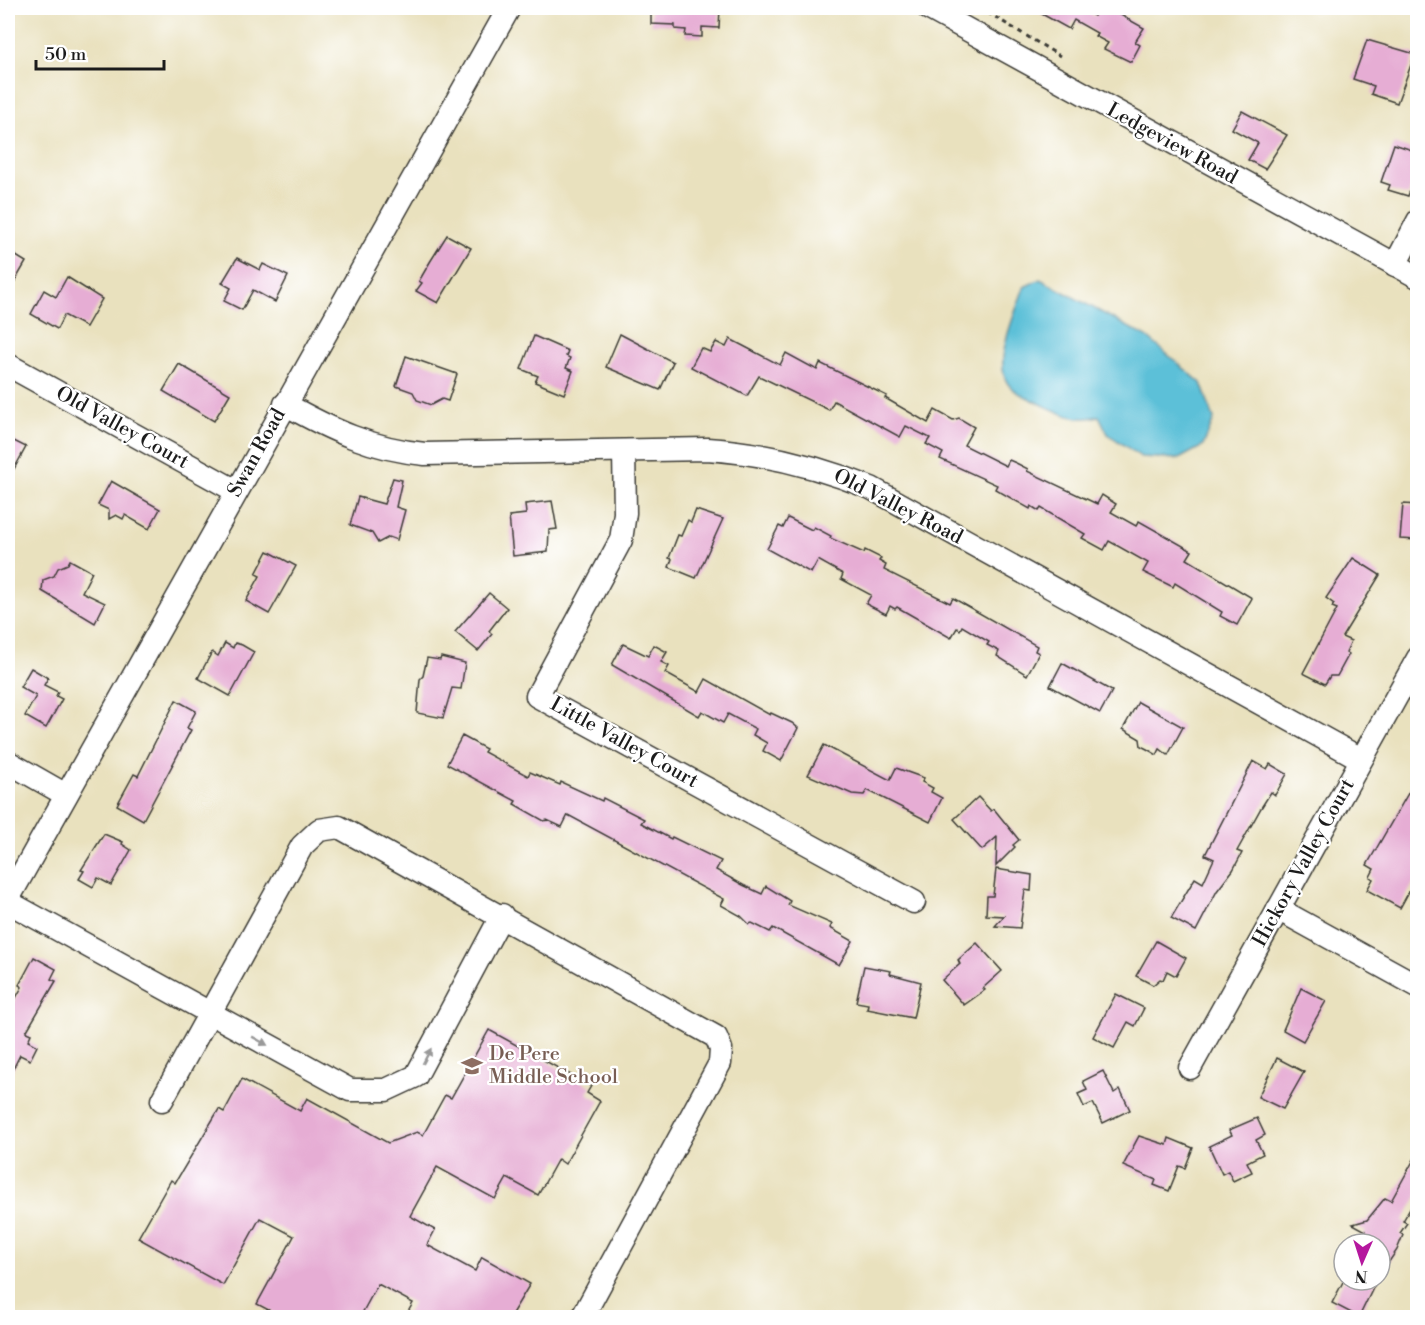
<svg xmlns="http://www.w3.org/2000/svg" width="1425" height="1325" viewBox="0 0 1425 1325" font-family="'Libre Bodoni',serif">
	<rect width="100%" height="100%" fill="#fff"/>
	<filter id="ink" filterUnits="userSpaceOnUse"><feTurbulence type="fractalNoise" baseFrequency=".0167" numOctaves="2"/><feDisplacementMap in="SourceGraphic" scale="12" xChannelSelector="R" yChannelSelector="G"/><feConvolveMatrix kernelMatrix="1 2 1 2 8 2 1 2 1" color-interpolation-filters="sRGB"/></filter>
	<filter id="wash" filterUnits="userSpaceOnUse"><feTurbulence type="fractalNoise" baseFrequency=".008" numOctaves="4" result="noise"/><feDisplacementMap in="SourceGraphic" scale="24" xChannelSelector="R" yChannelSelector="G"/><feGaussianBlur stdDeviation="1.35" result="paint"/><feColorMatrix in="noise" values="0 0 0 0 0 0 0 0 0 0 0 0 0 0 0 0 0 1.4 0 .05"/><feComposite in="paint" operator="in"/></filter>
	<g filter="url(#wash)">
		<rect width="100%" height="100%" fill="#e9e1be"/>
		<!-- water -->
		<path fill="#5bc0d8" stroke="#3c6e7a" stroke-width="1.5" d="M1040 279 1147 337 1201 383 1214 419 1203 446 1179 459 1141 457 1108 434 1099 416C1077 422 1064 415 1043 405 1034 400 1022 396 1014 390 987 371 1016 313 1024 287Z"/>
		<g id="blocks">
			<!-- building -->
			<g fill="#e6add4">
				<path d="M651 8H720L719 28 702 27V37L685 36 686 30 675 29V25L651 24Z"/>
				<path d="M1031 8H1081L1094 16 1099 8H1108L1144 28 1135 42 1140 45 1131 62 1104 49 1108 43 1095 36 1097 33 1074 20 1069 29Z"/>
				<path d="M1367 40 1415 54 1397 103 1371 94 1374 86 1353 79Z"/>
				<path d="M1242 111 1287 135 1265 169 1248 160 1258 143 1232 129Z"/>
				<path d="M1394 144 1418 152V168L1408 196 1388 190 1390 185 1381 182Z"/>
				<path d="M447 235 471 248 438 303 416 291 422 283 419 281 430 262Z"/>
				<path d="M8 251 26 262 8 293Z"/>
				<path d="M237 258 260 270 263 264 288 276 275 302 253 290 242 310 224 301 231 288 222 283Z"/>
				<path d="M67 277 102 299 86 327 64 315 57 329 31 314 44 290 56 297Z"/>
				<path d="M620 334 673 362 660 390 606 367Z"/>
				<path d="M534 336 568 351 566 356 570 358 566 368 573 371 564 394 535 382 538 376 521 369Z"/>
				<path d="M730 339 780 365 786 353 817 370 820 363 887 396 885 398 928 423 935 410 953 420 959 418 974 427 964 445 1006 466 1009 460 1016 463 1028 469 1027 471 1097 504 1102 495 1116 504 1111 512 1136 526 1139 521 1192 551 1187 559 1252 598 1237 625 1220 616 1222 612 1175 583 1173 587 1143 572 1148 563 1109 541 1104 550 1082 538 1085 534 1041 508 1039 511 1031 506 1030 509 995 489 997 485 940 459 943 453 926 444 930 438 906 426 900 437 834 401 829 410 759 376 747 396 691 367 701 348 710 352 716 342 726 347Z"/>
				<path d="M406 356 457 374 448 401 442 399 431 405 417 400 413 392 396 386Z"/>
				<path d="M179 364 230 394 214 421 163 391Z"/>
				<path d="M8 438 26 447 8 480Z"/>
				<path d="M393 478 402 480 396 507 405 510 397 540 389 537 378 543 372 533 350 525 358 497 384 504Z"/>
				<path d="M111 481 160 509 149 529 125 515 123 519 116 515 109 519V510L98 505Z"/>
				<path d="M552 501 557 529 549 530 548 552 513 556 509 516 526 514 525 504Z"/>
				<path d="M1403 504 1418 505V540L1400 539Z"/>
				<path d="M696 510 723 519 696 578 669 567 672 559 669 558 678 535 681 536 688 520 691 522Z"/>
				<path d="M788 518 812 530 814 527 831 536 830 538 864 553 865 550 881 558 879 561 886 565 884 570 950 603 953 598 1037 646 1035 651 1039 653 1027 675 997 656 999 651 987 645 989 642 962 626 960 630 957 628 951 638 897 607 895 609 890 606 886 614 866 604 871 595 841 579 843 574 818 560 811 573 767 549 779 526 783 528Z"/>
				<path d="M268 551 296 566 269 614 246 601 260 576 256 574Z"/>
				<path d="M1353 558 1380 575 1342 637 1351 641 1346 652 1349 654 1337 676H1330L1325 684 1303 673 1337 609 1332 607 1334 604 1326 598Z"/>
				<path d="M70 560 92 572 82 592 105 603 95 623 42 591 43 580 54 576 58 568 68 564Z"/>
				<path d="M489 593 507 608 489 631 492 634 478 651 455 632Z"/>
				<path d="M225 643 233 648 235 643 242 645 254 652 230 696 198 678 212 652 218 656Z"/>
				<path d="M623 644 648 656 654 645 667 652 661 662 669 666 665 673 699 692 706 679 770 715 771 713 792 723 798 728 781 761 763 751 767 743 753 735 756 729 728 714 723 723 702 711 699 716 612 665Z"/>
				<path d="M441 657 465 663 461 689 452 688 443 718 417 713 420 679 423 676 427 658 440 660Z"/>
				<path d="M1062 663 1112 691 1100 713 1050 686Z"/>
				<path d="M31 668 48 678 44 685 58 692 56 696 62 699 46 728 25 716 36 696 20 687Z"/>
				<path d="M176 700 196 711 187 728 191 730 143 820 117 805 134 774 138 776Z"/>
				<path d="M1138 702 1183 727 1168 755 1160 749 1157 755 1147 749 1141 746 1140 739 1123 729Z"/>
				<path d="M462 736 486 749 484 752 528 776 530 772 560 785 561 782 602 801 603 798 644 819 641 823 671 839 672 837 721 861 716 870 743 885 762 894 766 886 790 901 788 905 832 924 830 928 853 941 839 965 773 928 770 932 752 923 749 924 741 916 721 905 724 899 568 815 562 827 547 820 544 821 514 804 516 801 447 764Z"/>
				<path d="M824 745 890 780 896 768 924 778 922 782 933 788 931 792 942 798 930 822 867 790 864 795 852 794 808 775Z"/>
				<path d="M1253 761 1267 769 1270 764 1287 774 1275 795 1271 792 1261 808 1237 851 1242 853 1233 870 1217 891 1196 931 1171 918 1195 878 1203 883 1214 859 1205 855Z"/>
				<path d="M1418 776V875L1400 908 1367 890 1373 879 1370 877 1374 869 1367 865Z"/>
				<path d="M978 797 991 811 994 809 1019 840 1013 845 1015 847 996 866 997 837 982 850 954 819Z"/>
				<path d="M104 834 123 842 122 844 131 850 111 885 98 878 93 887 79 879 84 871 81 870Z"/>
				<path d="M996 869 1032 875 1031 891 1025 890 1020 928 995 926 1004 916 986 915 987 896H993Z"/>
				<path d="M1156 941 1186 958 1176 976 1167 971 1163 980 1160 979 1153 985 1136 976Z"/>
				<path d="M977 943 1002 971 983 988 985 990 964 1005 942 980 960 964 958 960Z"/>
				<path d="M34 957 56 969 51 979 56 981 26 1032 31 1034 28 1041 37 1046 30 1060 20 1055 8 1079V1012L22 987 19 985Z"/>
				<path d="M864 966 891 971 890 974 921 982 913 1018 867 1009 868 1004 856 1002Z"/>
				<path d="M1301 988 1326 1001 1303 1041 1283 1030Z"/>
				<path d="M1116 994 1144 1008 1135 1026 1128 1022 1114 1048 1093 1037Z"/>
				<path d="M489 1030 591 1086 587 1093 600 1101 565 1164 558 1159 538 1195 507 1178 495 1199 437 1167 410 1216 435 1230 427 1245 475 1271 482 1257 530 1284 510 1317H405L413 1303 378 1284 360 1317H282L257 1304 294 1236 260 1218 223 1285 138 1238 171 1180 175 1183 219 1109 224 1112 242 1079 300 1111 307 1098 388 1143 417 1132 423 1135 445 1095 451 1098Z"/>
				<path d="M1277 1058 1304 1072 1283 1109 1258 1097Z"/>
				<path d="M1103 1071 1114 1093 1120 1089 1130 1110 1103 1123 1093 1103 1084 1107 1078 1094 1087 1090 1083 1081Z"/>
				<path d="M1257 1118 1265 1135 1256 1140 1263 1154 1247 1162 1252 1172 1233 1181 1228 1171 1222 1174 1209 1146 1232 1135 1229 1130Z"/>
				<path d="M1139 1136 1167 1145 1169 1138 1193 1148 1185 1168 1179 1166 1169 1191 1154 1185 1156 1180 1123 1166Z"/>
				<path d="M1418 1152V1195L1403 1221 1407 1223 1400 1233 1403 1235 1397 1250 1380 1275V1244H1368L1361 1240 1366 1231 1353 1224 1367 1220 1385 1198 1391 1201Z"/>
				<path d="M1344 1280H1377L1359 1317 1332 1303Z"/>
			</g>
		</g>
	</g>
	<g filter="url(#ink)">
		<use href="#blocks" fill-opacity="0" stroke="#3b3a34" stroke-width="1.5"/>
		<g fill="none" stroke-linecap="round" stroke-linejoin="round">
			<defs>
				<g id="minor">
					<path d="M928 8 1418 277"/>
					<path d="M1395 265 1418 221"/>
					<path d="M8 365 236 491"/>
					<path d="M285 404C331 430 372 449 425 454L707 449C766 453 817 466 871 488L1361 759"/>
					<path d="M624 451 625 513 621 540 537 696 914 902"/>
					<path d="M8 762 66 795"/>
					<path d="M8 899 509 8"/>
					<path d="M8 902 350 1090H386L416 1076 502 915"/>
					<path d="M1278 909 1418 986"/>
					<path d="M1190 1068 1418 658"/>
					<path d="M162 1100 302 846 319 830 339 827 716 1037 721 1049 720 1063 582 1318"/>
				</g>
			</defs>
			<!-- minor casing -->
			<use href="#minor" stroke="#3b3a34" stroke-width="25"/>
			<!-- path -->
			<path stroke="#3b3a34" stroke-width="3" stroke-dasharray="4.5 4.5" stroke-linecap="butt" d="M980 8 1060 56"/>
			<!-- minor -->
			<use href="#minor" stroke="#fff" stroke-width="22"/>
		</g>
		<!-- one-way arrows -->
		<defs><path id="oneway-solid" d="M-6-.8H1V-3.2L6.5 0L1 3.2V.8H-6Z" transform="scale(1.5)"/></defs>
		<g fill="#999">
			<use href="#oneway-solid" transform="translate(260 1041) rotate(29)"/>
			<use href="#oneway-solid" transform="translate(427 1056) rotate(-62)"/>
		</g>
	</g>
	<!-- icons -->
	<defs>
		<symbol id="school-bare" viewBox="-9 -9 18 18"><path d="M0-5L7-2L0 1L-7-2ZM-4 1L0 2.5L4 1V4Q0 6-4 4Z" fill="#8d6e63" stroke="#fff" stroke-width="2.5" paint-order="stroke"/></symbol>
	</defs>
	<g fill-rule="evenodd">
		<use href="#school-bare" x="457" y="1051" width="30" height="30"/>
	</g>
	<g text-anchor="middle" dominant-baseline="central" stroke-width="4.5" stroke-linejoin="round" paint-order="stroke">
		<!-- street labels -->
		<g font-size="20" fill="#1c1c1c" stroke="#fff">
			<text transform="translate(1172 144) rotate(29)">Ledgeview Road</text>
			<text transform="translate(122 428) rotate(29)">Old Valley Court</text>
			<text transform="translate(257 453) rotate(-61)">Swan Road</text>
			<text transform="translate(898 507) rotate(27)">Old Valley Road</text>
			<text transform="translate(624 743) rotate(29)">Little Valley Court</text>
			<text transform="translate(1304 863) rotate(-61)">Hickory Valley Court</text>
		</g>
		<!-- education labels -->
		<g font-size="20" fill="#785e54" stroke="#fff" text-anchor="start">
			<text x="489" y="1054">De Pere<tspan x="489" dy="23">Middle School</tspan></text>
		</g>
	</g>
	<!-- margin -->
	<rect width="1425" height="1325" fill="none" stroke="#fff" stroke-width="30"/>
	<!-- north arrow -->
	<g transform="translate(1362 1262) rotate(183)"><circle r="28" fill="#ffffff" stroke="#a4a4a4" stroke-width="1.5"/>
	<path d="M0-4.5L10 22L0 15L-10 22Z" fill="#b5179e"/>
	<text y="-9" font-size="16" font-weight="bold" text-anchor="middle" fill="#1c1c1c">N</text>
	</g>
	<!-- scale -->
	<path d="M36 60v9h128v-9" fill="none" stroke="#1c1c1c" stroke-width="3"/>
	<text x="45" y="60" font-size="18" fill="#1c1c1c" stroke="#ffffff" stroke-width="4.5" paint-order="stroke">50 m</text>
</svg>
